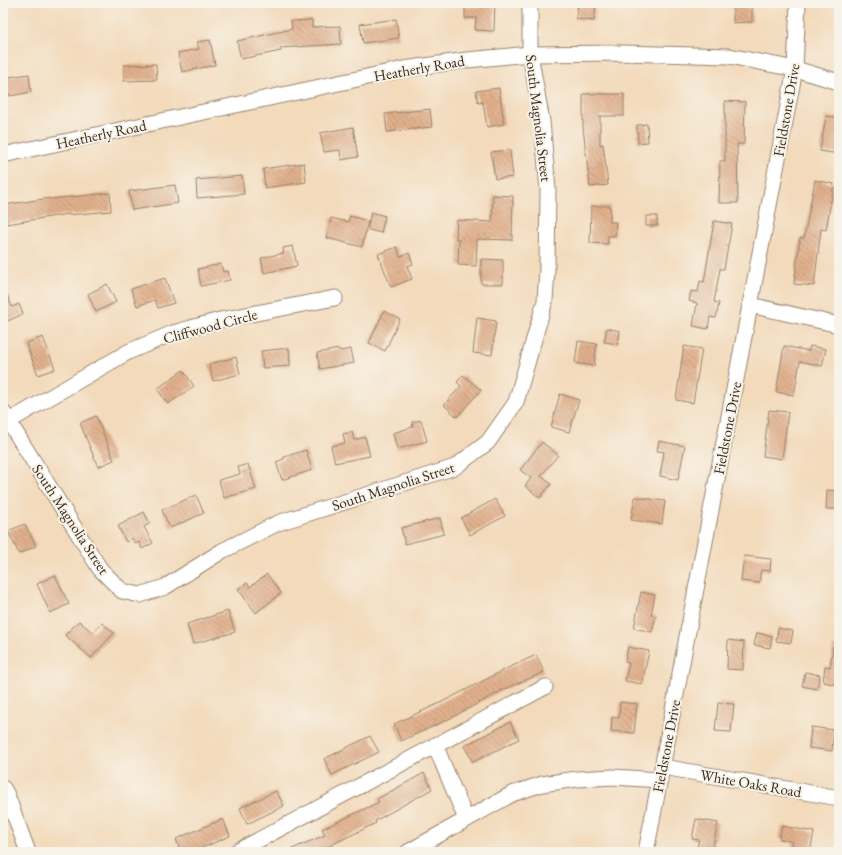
<svg xmlns="http://www.w3.org/2000/svg" width="842" height="855" viewBox="0 0 842 855" font-family="'EB Garamond',serif">
	<defs>
		<pattern id="building-back-hatch" width="6" height="6" patternUnits="userSpaceOnUse"><rect width="6" height="6" fill="#e1b08c"/><path d="M-1 5l2 2M0 0l6 6M5-1l2 2" fill="none" stroke="#b88f72"/></pattern>
	</defs>
	<rect width="100%" height="100%" fill="#f7f3e8"/>
	<filter id="ink" filterUnits="userSpaceOnUse"><feTurbulence type="fractalNoise" baseFrequency=".025" numOctaves="2"/><feDisplacementMap in="SourceGraphic" scale="8" xChannelSelector="R" yChannelSelector="G"/><feConvolveMatrix kernelMatrix="1 2 1 2 8 2 1 2 1" color-interpolation-filters="sRGB"/></filter>
	<filter id="wash" filterUnits="userSpaceOnUse"><feTurbulence type="fractalNoise" baseFrequency=".012" numOctaves="4" result="noise"/><feDisplacementMap in="SourceGraphic" scale="16" xChannelSelector="R" yChannelSelector="G"/><feGaussianBlur stdDeviation="0.9" result="paint"/><feColorMatrix in="noise" values="0 0 0 0 0 0 0 0 0 0 0 0 0 0 0 0 0 1.4 0 .05"/><feComposite in="paint" operator="in"/></filter>
	<g filter="url(#wash)">
		<rect width="100%" height="100%" fill="#f3dabb"/>
		<g id="blocks">
			<!-- building -->
			<g fill="url(#building-back-hatch)">
				<path d="M477 3H495L494 31 475 30 476 18H465V7H477Z"/>
				<path d="M578 3H596L594 21 576 19Z"/>
				<path d="M733 3H752V22L733 23Z"/>
				<path d="M396 19 399 38 363 43 360 24Z"/>
				<path d="M312 20V27L340 26 341 44 280 48 281 51 241 59 237 41 292 29 291 21Z"/>
				<path d="M210 40 215 65 182 72 178 53 199 49 197 42Z"/>
				<path d="M156 64 157 80 124 81V65Z"/>
				<path d="M29 74 31 92 10 96V94L3 95V78Z"/>
				<path d="M499 88 504 124 487 127 483 102 478 103 476 91Z"/>
				<path d="M583 94H624V116H600V145L603 144 608 185 590 187 583 127Z"/>
				<path d="M725 101 745 102 744 144H737L738 203H719L720 161H725Z"/>
				<path d="M430 109 432 127 387 132 385 114Z"/>
				<path d="M826 116 839 118V154L820 151Z"/>
				<path d="M647 124 648 142 638 143 637 125Z"/>
				<path d="M353 127 358 157 341 160 340 150 324 152 320 133Z"/>
				<path d="M510 150 513 177 495 179 491 152Z"/>
				<path d="M304 163 306 182 265 188 263 169Z"/>
				<path d="M242 176 244 194 197 198 196 180Z"/>
				<path d="M815 180 834 184 826 230 821 229 814 286 794 284 800 238H804Z"/>
				<path d="M175 185 178 203 132 210 129 191Z"/>
				<path d="M110 193 111 211 68 215V214L7 224 4 205 50 198V199Z"/>
				<path d="M493 195 513 196 512 240 478 239 477 240 476 266 458 265 459 239H456L457 220 492 222Z"/>
				<path d="M591 206H610V222H616L615 236H608V244L590 243Z"/>
				<path d="M371 212 385 216 381 233 369 230 368 226Z"/>
				<path d="M350 216 368 221 362 247 327 238 331 218 348 222Z"/>
				<rect x="646" y="216" width="11" height="10"/>
				<path d="M714 221 732 224 724 269H720L714 302 719 303 716 318 710 317 708 329 693 326 697 303 689 301 691 291 698 292 700 281 704 282Z"/>
				<path d="M293 246 297 266 264 273 261 258 284 253 283 248Z"/>
				<path d="M397 247 400 257 409 253 413 264 407 266 412 279 391 287 378 254Z"/>
				<path d="M481 259 503 260V284H481Z"/>
				<path d="M221 264 223 272 228 271 230 280 201 286 198 269Z"/>
				<path d="M165 278 174 303 158 308 155 300 137 306 131 289Z"/>
				<path d="M107 284 116 302 96 312 88 294Z"/>
				<path d="M3 285 12 307 19 304 23 314 3 323Z"/>
				<path d="M384 311 400 319 385 351 369 343Z"/>
				<path d="M477 318 496 321 492 355 473 353Z"/>
				<path d="M607 328 620 331 618 344 604 342Z"/>
				<path d="M43 337 55 369 38 375 26 343Z"/>
				<path d="M578 341 597 344 594 366 575 363Z"/>
				<path d="M684 346 702 349 693 403 676 400Z"/>
				<path d="M784 346 809 351 810 346 826 349 822 366 800 361 794 395 776 392Z"/>
				<path d="M289 348 290 366 263 368 261 351Z"/>
				<path d="M339 349 340 351 351 349 354 363 320 369 317 353Z"/>
				<path d="M236 357 240 374 213 381 209 364Z"/>
				<path d="M183 370 194 386 168 404 157 389Z"/>
				<path d="M463 375 481 390 457 417 444 405 461 386 457 382Z"/>
				<path d="M560 394 579 400 569 432 551 427Z"/>
				<path d="M769 410 788 412 782 459 763 456Z"/>
				<path d="M96 416 114 460 98 467 80 423Z"/>
				<path d="M421 420 427 441 397 449 393 433 413 427 412 422Z"/>
				<path d="M352 432 354 440 365 437 370 456 335 463 331 446 345 443 343 434Z"/>
				<path d="M659 441 685 446 678 480 660 476 664 452 657 451Z"/>
				<path d="M542 442 558 455 541 476 551 484 540 498 525 486 531 478 520 470Z"/>
				<path d="M306 450 312 470 282 480 276 462 284 459V457Z"/>
				<path d="M248 464 256 489 224 498 219 480 240 474 238 467Z"/>
				<path d="M827 490 839 491V509H826Z"/>
				<path d="M196 495 204 513 170 528 162 510Z"/>
				<path d="M635 497 665 501 662 524 631 520Z"/>
				<path d="M495 499 505 516 470 535 461 518Z"/>
				<path d="M144 512 150 523 144 527 153 543 142 549 139 542 136 544 132 538 126 542 118 526Z"/>
				<path d="M440 518 444 534 405 544 401 528Z"/>
				<path d="M25 524 36 546 19 554 8 531Z"/>
				<path d="M744 556 771 559 770 571 761 570 759 583 741 581Z"/>
				<path d="M267 574 281 593 256 613 238 589 247 583 250 587Z"/>
				<path d="M55 575 69 604 50 613 37 584Z"/>
				<path d="M641 592 655 595 651 615 656 616 652 632 634 628Z"/>
				<path d="M228 611 235 632 193 644 187 624Z"/>
				<path d="M79 621 93 633 102 623 114 633 91 658 65 635Z"/>
				<path d="M778 628 793 631 791 643 776 641Z"/>
				<path d="M757 633 772 636 770 648 754 645Z"/>
				<path d="M728 640 744 642 743 670 727 669Z"/>
				<path d="M833 646H839V685L823 682 825 666 830 667Z"/>
				<path d="M628 647 649 651 642 684 625 681 629 663 625 662Z"/>
				<path d="M536 655 544 672 503 690 447 720 401 741 394 724 442 702 508 668Z"/>
				<path d="M805 672 820 675 817 689 802 686Z"/>
				<path d="M620 702 637 704 634 733 611 731 612 717 619 718Z"/>
				<path d="M718 703 734 704 731 732 715 731Z"/>
				<path d="M510 722 519 739 473 762 464 746Z"/>
				<path d="M811 727 834 730 832 751 809 748Z"/>
				<path d="M370 736 379 752 332 775 324 759Z"/>
				<path d="M424 773 432 789 375 821 376 823 317 852H285L325 835 322 829 379 802 377 799Z"/>
				<path d="M276 791 284 806 247 824 240 808Z"/>
				<path d="M223 819 230 836 192 852H181L176 839Z"/>
				<path d="M696 819 718 823 712 850 697 847 699 840 692 839Z"/>
				<path d="M782 826 814 832 810 852H791L793 842 779 839Z"/>
			</g>
		</g>
	</g>
	<g filter="url(#ink)">
		<use href="#blocks" fill-opacity="0" stroke="#97826c" stroke-width="1"/>
		<g fill="none" stroke-linecap="round" stroke-linejoin="round">
			<defs>
				<g id="minor">
					<path d="M3 155 404 69 467 60 530 54 622 53 729 56 795 69 839 82"/>
					<path d="M750 305 839 325"/>
					<path d="M3 412 100 569 122 591 140 595 165 587 222 551 278 523 455 467 488 442 516 402 545 301 547 269 548 190 542 121 530 54V3"/>
					<path d="M9 421 128 352 173 333 220 320 335 298"/>
					<path d="M435 745 466 819"/>
					<path d="M663 767 839 798"/>
					<path d="M3 788 7 795 28 852"/>
					<path d="M236 852 545 687"/>
					<path d="M408 852 512 794 542 784 577 779 613 777 660 780"/>
					<path d="M646 852 795 69 798 3"/>
				</g>
			</defs>
			<!-- minor casing -->
			<use href="#minor" stroke="#97826c" stroke-width="17"/>
			<!-- minor -->
			<use href="#minor" stroke="#fff" stroke-width="15"/>
		</g>
	</g>
	<g text-anchor="middle" dominant-baseline="central" stroke-width="4" stroke-linejoin="round" paint-order="stroke">
		<!-- street labels -->
		<g font-size="15" fill="#3b2a1e" stroke="#f7f3e8">
			<text transform="translate(419 68) rotate(-10)">Heatherly Road</text>
			<text transform="translate(786 110) rotate(-80)">Fieldstone Drive</text>
			<text transform="translate(539 118) rotate(83)">South Magnolia Street</text>
			<text transform="translate(101 134) rotate(-12)">Heatherly Road</text>
			<text transform="translate(210 326) rotate(-15)">Cliffwood Circle</text>
			<text transform="translate(727 428) rotate(-79)">Fieldstone Drive</text>
			<text transform="translate(393 486) rotate(-18)">South Magnolia Street</text>
			<text transform="translate(71 519) rotate(57)">South Magnolia Street</text>
			<text transform="translate(666 746) rotate(-79)">Fieldstone Drive</text>
			<text transform="translate(751 783) rotate(10)">White Oaks Road</text>
		</g>
	</g>
	<!-- margin -->
	<rect width="842" height="855" fill="none" stroke="#f7f3e8" stroke-width="16"/>
</svg>
